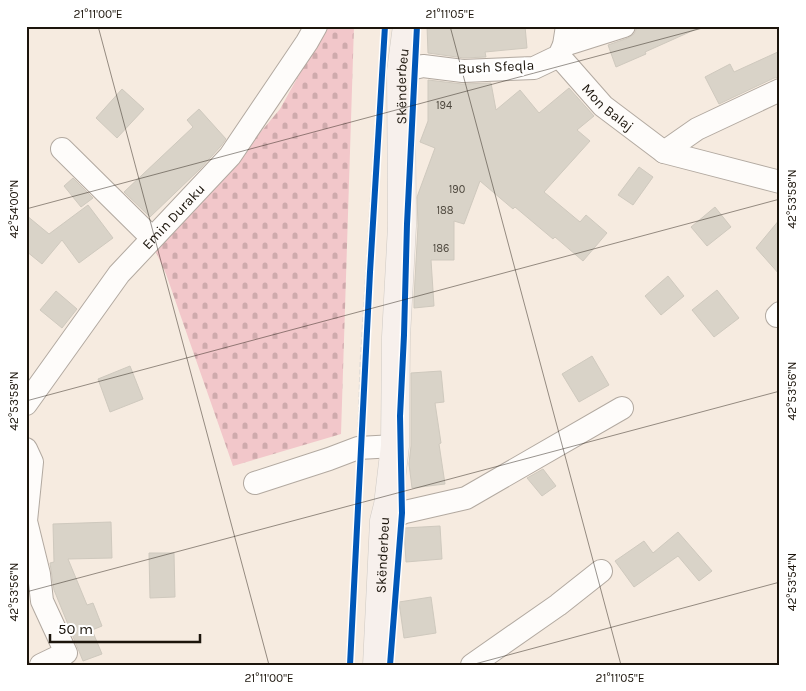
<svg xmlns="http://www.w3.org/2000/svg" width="806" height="691" viewBox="0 0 806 691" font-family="Karla,sans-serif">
	<defs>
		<pattern id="cemetery-stones" width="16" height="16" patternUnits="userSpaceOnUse" patternTransform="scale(1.25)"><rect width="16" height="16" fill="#f2c7ca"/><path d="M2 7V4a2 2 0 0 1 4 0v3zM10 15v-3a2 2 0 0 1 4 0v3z" fill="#cfaaac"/></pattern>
	</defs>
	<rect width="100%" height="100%" fill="#f6ebe0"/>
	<!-- cemetery -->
	<path fill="url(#cemetery-stones)" d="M328 26H354L341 434 233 466 166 274 154 248 202 202 280 109 315 46Z"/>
	<!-- building -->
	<g fill="#d9d3c8" stroke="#cfc9be">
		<path d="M427 26H525L527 48 485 52 486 57 464 58 428 53Z"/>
		<path d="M641 26H703L645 52 646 54 616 67 608 45 628 38 634 34 637 28Z"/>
		<path d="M780 51V77L774 78 719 104 705 77 730 64 734 72Z"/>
		<path d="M428 80 462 84 491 83 496 110 520 90 539 113 569 88 594 116 577 130 590 141 544 192 580 222 586 215 607 233 583 261 555 237 553 239 515 207 513 209 480 181 464 224 454 221V260H431L434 306 414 308V298L418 226 417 197 435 148 420 142 428 121Z"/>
		<path d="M122 89 144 109 117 138 96 118Z"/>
		<path d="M199 109 226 139 221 146 200 169 150 217 124 192 193 127 187 120Z"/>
		<path d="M639 167 653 177 633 205 618 195Z"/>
		<path d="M73 178 93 198 81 207 64 186Z"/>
		<path d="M88 205 113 238 79 263 62 240 42 264 26 251V215L49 234Z"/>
		<path d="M715 207 731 227 707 246 691 227Z"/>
		<path d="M780 219V275L756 248Z"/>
		<path d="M668 276 684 296 661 315 645 296Z"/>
		<path d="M717 290 739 318 714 337 692 310Z"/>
		<path d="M56 291 77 309 62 328 40 310Z"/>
		<path d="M592 356 609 385 579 402 562 374Z"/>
		<path d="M130 366 143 399 110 412 98 379Z"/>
		<path d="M441 371 444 402 435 403 441 443 439 444 445 484 412 488 409 464 411 446V373Z"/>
		<path d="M543 469 556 486 542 496 527 478Z"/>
		<path d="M111 522 112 558 68 559 87 605 93 603 102 626 92 630 102 654 83 661 54 590 50 563 54 562 53 524Z"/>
		<path d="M440 526 442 559 406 562 404 528Z"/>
		<path d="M678 532 712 571 699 581 678 556 634 587 615 561 644 541 653 553Z"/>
		<path d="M149 553H174L175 597 150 598Z"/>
		<path d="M431 597 436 633 404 638 399 602Z"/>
	</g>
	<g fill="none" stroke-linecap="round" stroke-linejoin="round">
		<defs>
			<g id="minor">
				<path d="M564 45 624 26"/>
				<path id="s1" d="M559 56 603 106 664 152 780 182"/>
				<path d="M401 71 423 66 463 71 534 68 559 56 564 45 567 26"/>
				<path d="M62 149 152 238"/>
				<path d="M664 152 697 129 780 90"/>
				<path d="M777 316 780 313"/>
				<path id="s2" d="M26 404 119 274 230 156 307 42 316 26"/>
				<path d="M26 449 32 462 26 521 39 574 42 601 66 653 41 665"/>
				<path d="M255 483 329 459 358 448 395 446"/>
				<path d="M384 521 405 512 466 498 622 408"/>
				<path d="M472 665 558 605 601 571"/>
			</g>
			<g id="major">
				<path id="s3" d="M377 665 384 521 388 505 395 446 396 337 402 226 401 71 407 26"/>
			</g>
		</defs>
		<!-- minor casing -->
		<use href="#minor" stroke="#b2a9a0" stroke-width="24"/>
		<!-- major casing -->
		<use href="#major" stroke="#cec9c3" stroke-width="29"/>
		<!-- path -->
		<g stroke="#dedbd8" stroke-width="3" stroke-dasharray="5 2.5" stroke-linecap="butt">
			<path d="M359 427 361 363 376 124"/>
			<path d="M347 665 358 471"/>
		</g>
		<!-- minor -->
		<use href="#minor" stroke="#fefcfa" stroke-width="22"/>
		<!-- major -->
		<use href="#major" stroke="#f7f0ec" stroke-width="28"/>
		<defs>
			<g id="cycleway">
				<path d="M350 665 370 272 385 26"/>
				<path d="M390 665 402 513 400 416 404 335 407 224 417 26"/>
			</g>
		</defs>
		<!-- cycleway casing -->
		<use href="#cycleway" stroke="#fff" stroke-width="9"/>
		<!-- cycleway -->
		<use href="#cycleway" stroke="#0057b8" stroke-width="6"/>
	</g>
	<!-- ticks -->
	<path fill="none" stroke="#1c150c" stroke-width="1" stroke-opacity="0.45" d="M98 26 269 665M450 26 621 665M26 209 710 26M26 401 780 199M26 592 780 391M471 665 780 582"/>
	<g text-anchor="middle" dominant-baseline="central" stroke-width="5" stroke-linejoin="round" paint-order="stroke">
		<!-- number labels -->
		<g font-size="11" fill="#4c463c">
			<text x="444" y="105">194</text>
			<text x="457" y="189">190</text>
			<text x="445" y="210">188</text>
			<text x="441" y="248">186</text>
		</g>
		<!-- street labels -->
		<g font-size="14" fill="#1c150c" stroke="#fff">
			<text transform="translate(496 67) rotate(-3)">Bush Sfeqla</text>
			<text stroke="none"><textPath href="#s3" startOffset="580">Skënderbeu</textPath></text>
			<text stroke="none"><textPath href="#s1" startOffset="71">Mon Balaj</textPath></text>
			<text stroke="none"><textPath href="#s2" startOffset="239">Emin Duraku</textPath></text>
			<text stroke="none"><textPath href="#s3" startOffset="110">Skënderbeu</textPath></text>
		</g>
	</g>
	<!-- border -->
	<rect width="806" height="691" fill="none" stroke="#ffffff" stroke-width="55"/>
	<!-- scale -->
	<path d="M50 634v8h150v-8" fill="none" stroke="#1c150c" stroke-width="2.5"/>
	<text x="58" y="634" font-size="15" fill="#1c150c" stroke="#ffffff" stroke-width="4" paint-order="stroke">50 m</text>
	<rect x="28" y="28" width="750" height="636" fill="none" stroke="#1c150c" stroke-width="2"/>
	<g font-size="12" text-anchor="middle" fill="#1c150c">
		<text x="98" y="18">21°11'00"E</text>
		<text x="450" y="18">21°11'05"E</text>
		<text transform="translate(792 199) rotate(-90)" y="4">42°53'58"N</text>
		<text transform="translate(14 209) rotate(-90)" y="4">42°54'00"N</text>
		<text transform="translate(792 391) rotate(-90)" y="4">42°53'56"N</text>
		<text transform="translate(14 401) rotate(-90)" y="4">42°53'58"N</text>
		<text transform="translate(792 582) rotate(-90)" y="4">42°53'54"N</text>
		<text transform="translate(14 592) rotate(-90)" y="4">42°53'56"N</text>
		<text x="269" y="682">21°11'00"E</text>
		<text x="620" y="682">21°11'05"E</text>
	</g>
</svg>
